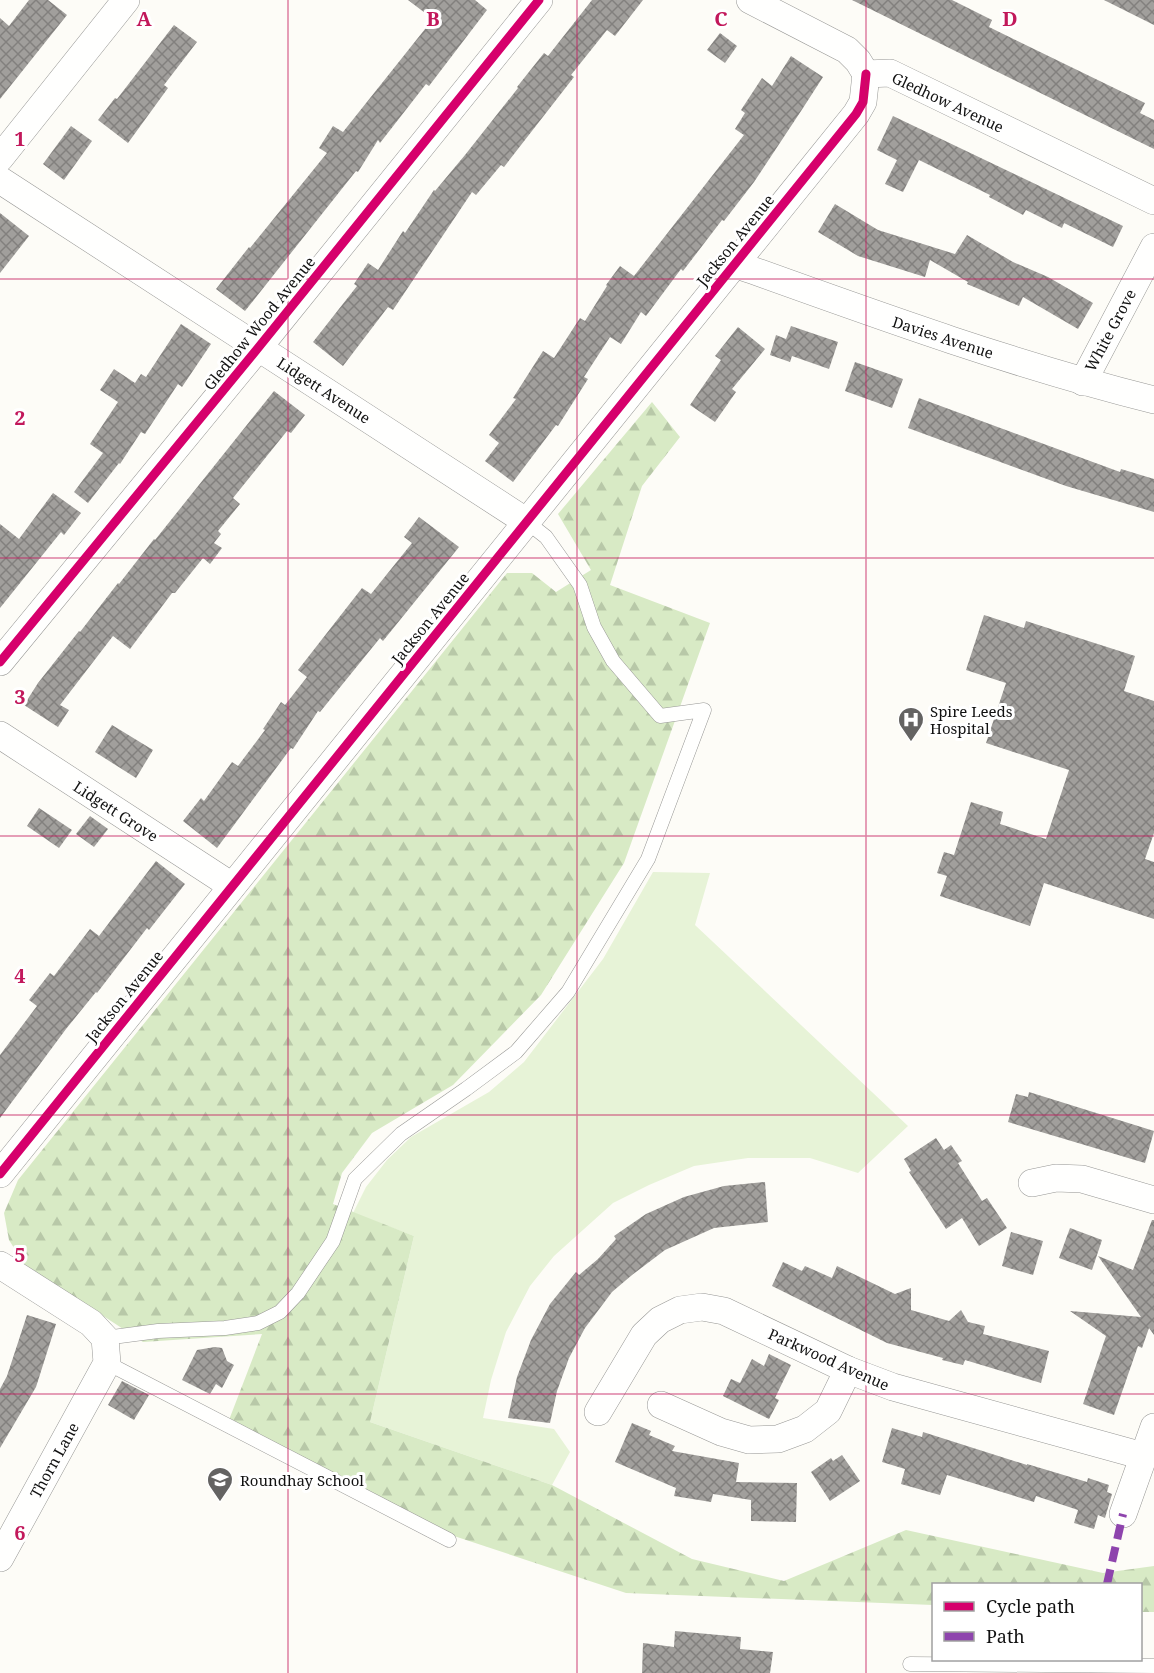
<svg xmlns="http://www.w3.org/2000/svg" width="1154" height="1673" viewBox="0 0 1154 1673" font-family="'Noto Serif',serif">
	<defs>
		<pattern id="forest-firs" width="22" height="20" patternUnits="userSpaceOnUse" patternTransform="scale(1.5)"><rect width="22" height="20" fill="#d8eac5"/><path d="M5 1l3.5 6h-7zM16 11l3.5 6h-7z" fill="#b8c8a8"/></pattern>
		<pattern id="building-cross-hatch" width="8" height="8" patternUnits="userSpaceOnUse" patternTransform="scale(1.5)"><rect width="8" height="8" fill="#a19f9c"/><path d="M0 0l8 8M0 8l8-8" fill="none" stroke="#82807e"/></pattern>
	</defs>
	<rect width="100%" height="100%" fill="#fdfcf7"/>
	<!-- green -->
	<path fill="#e7f3d7" d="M653 872 710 873 695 925 908 1126 858 1173 810 1158H748L694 1166 649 1185 613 1203 554 1256 530 1286 506 1332 491 1380 483 1418 554 1429 570 1452 552 1485 370 1422 414 1236 353 1213 366 1187 387 1160 411 1137 489 1092 524 1062 603 959Z"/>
	<!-- forest -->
	<path fill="url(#forest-firs)" d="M652 402 680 437 642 486 610 585 710 623 624 863 541 995 453 1085 372 1133 342 1173 333 1204 414 1236 370 1422 552 1485 692 1559 784 1581 906 1530 1103 1573 1154 1566V1612H1141L1140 1584H934L933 1605 626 1593 451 1535 229 1420 262 1334 143 1342 24 1264 9 1240 4 1213 18 1180 507 573H532L556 592 591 570 558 514Z"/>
	<!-- building -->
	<g fill="url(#building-cross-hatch)">
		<path d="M29 0H48L67 15 0 99V18L9 26Z"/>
		<path d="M408 0H475L487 10 429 86 426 84 380 143 378 140 358 172 356 171 245 311 216 289 249 247 250 248 327 153 319 148 333 126 343 132 433 19Z"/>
		<path d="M592 0H643L615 36 607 30 571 75 574 77 504 167 501 165 476 195 472 192 393 310 388 307 343 366 313 342 357 286 354 284 368 263 378 270 403 231 405 233 434 190 435 191 465 155 518 88 517 87 544 53 548 56Z"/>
		<path d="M852 0H952L992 20 989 27 1145 103 1140 113 1154 120V149Z"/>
		<path d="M1104 0H1154V25Z"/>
		<path d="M174 25 197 42 164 85 168 88 128 143 98 120 115 98 117 99Z"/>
		<path d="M720 33 737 46 725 63 707 50Z"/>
		<path d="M791 56 823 77 803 108 754 182 724 221 722 220 683 271 681 269 646 316 641 312 621 344 610 337 584 377 588 379 558 426 556 425 513 482 485 461 499 443 489 435 516 399 513 398 543 351 554 358 580 318 585 321 607 286 606 285 620 266 634 276 744 135 735 129 745 113 741 110 762 78 772 86Z"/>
		<path d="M893 116 1123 226 1113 247 1064 223 1062 228 1026 210 1023 215 989 197 990 195 919 160 903 192 885 184 897 160 877 150Z"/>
		<path d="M71 126 92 141 64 180 43 164Z"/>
		<path d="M835 204 878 230 955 254 967 235 1013 262 1048 277 1093 303 1078 329 1023 297 1019 306 967 284 968 282 930 260 925 277 858 256 818 232Z"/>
		<path d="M0 213 29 236 0 273Z"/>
		<path d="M181 324 211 344 182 387 178 384 145 434 141 432 120 464 119 463 88 503 74 492 103 453 90 444 118 402 100 390 114 369 135 383 141 374 146 377Z"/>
		<path d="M791 326 838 342 829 369 792 356 790 362 770 355 776 335 786 339Z"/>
		<path d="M738 327 765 349 732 389 736 392 715 422 690 405 721 360 715 356Z"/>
		<path d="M855 362 903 379 892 408 845 391Z"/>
		<path d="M274 391 305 415 291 433 287 431 233 498 240 504 218 531 221 534 214 543 222 548 210 564 203 558 175 593H172L130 649 113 636 60 705 69 710 58 727 24 705 38 683 79 631 80 632 118 583 119 584 154 539 155 540Z"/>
		<path d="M919 398 1120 472 1121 469 1154 479V512L1066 486 908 428Z"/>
		<path d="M53 493 81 513 64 535 61 532 0 608V524L19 539Z"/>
		<path d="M419 517 459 547 383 641 380 638 320 712 318 711 293 749 291 748 217 848 183 821 201 798 204 801 232 762 238 766 265 730 263 729 281 702 285 705 307 677 298 670 362 588 371 594 412 543 404 537Z"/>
		<path d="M984 615 1024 628 1026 621 1135 656 1124 691 1154 701V833L1145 859 1154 862V919L1044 883 1030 926 940 896 947 876 937 873 944 852 954 855 971 802 1003 812 1000 824 1046 839 1069 770 986 743 1006 683 966 670Z"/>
		<path d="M112 725 153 750 136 778 95 752Z"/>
		<path d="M39 808 72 830 59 848 27 826Z"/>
		<path d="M90 816 108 829 94 847 76 834Z"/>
		<path d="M156 861 185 884 149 930 147 928 97 993 96 992 66 1029 0 1118V1055L37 1006 29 1000 50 973 54 976 90 929 99 936Z"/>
		<path d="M1029 1092 1154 1131 1145 1163 1008 1122 1016 1094 1028 1097Z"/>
		<path d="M936 1138 944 1150 951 1145 962 1161 958 1163 982 1201 987 1198 1007 1228 979 1246 962 1218 946 1229 909 1172 911 1171 904 1159Z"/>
		<path d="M765 1182 768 1222 714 1228 665 1250 632 1275 612 1292 585 1328 569 1358 557 1391 550 1423 508 1418 517 1377 531 1340 550 1304 576 1272 579 1275 598 1259 616 1239 614 1236 646 1214 684 1197 724 1186Z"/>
		<path d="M1152 1220H1154V1335L1149 1328 1142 1348 1138 1346 1114 1415 1083 1404 1106 1336 1070 1311 1141 1317 1098 1256 1133 1270Z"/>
		<path d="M1070 1228 1102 1240 1092 1270 1059 1258Z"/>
		<path d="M1011 1232 1043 1241 1033 1275 1002 1266Z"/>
		<path d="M783 1262 802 1271 805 1266 832 1278 837 1266 895 1294 911 1288V1310L949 1321 961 1310 968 1322 985 1326 983 1334 1049 1351 1041 1383 965 1360 963 1365 942 1360 943 1358 887 1343 772 1286Z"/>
		<path d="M27 1315 56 1324 36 1387 0 1448V1389L7 1376Z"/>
		<path d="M215 1347 222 1348 227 1361 234 1365 222 1388 216 1384 210 1394 182 1380 197 1350Z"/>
		<path d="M769 1354 791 1365 775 1398 779 1400 769 1419 723 1396 731 1379 740 1383 752 1359 764 1366Z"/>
		<path d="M122 1381 149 1395 134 1420 108 1405Z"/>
		<path d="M632 1423 651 1431 649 1435 675 1446 672 1451 739 1463 736 1482 797 1483 796 1522 751 1521V1500L713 1494 711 1502 674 1496 676 1488 615 1462Z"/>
		<path d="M892 1428 922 1437 923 1432 1027 1465V1464L1087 1482 1088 1478 1109 1485 1107 1492 1112 1494 1105 1518 1098 1515 1094 1529 1074 1523 1078 1510 1036 1496 1034 1502 947 1475 940 1495 901 1484 905 1469 882 1462Z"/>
		<path d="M842 1455 860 1481 830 1501 811 1472 831 1458 833 1461Z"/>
		<path d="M675 1631 741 1637 740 1649 773 1652 770 1673H642L643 1643 674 1647Z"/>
	</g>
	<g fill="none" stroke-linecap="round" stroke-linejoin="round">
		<defs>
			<g id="lane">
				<path d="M105 1338 158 1331 225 1328 258 1323 280 1312 298 1293 333 1241 355 1179 401 1134 466 1089 516 1052 568 992 648 859 704 710 660 716 613 661 594 627 580 585 546 537 527 522"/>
				<path d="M107 1363 449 1540"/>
				<path d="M910 1664 1154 1666"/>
			</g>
			<g id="street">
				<path d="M750 0 847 50 858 61 866 74"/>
				<path d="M866 74 890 73 1154 201"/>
				<path d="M0 158 126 0"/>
				<path d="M0 180 527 522"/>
				<path d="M735 264C874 314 1011 364 1154 400"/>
				<path d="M1083 382 1154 247"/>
				<path d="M0 662 258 348 539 0"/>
				<path d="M0 735 232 886"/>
				<path d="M0 1174 856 114 863 102 866 74"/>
				<path d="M1032 1183 1056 1178 1082 1179 1154 1200"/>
				<path d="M0 1265 91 1323 105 1338 107 1363 0 1558"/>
				<path d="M661 1405 721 1432 749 1440 778 1439 805 1429 828 1411 848 1370"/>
				<path d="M598 1412 644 1335 660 1320 680 1310 702 1307 724 1311 848 1370 893 1387 1143 1456"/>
				<path d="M1123 1514 1154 1427"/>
			</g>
		</defs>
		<!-- lane casing -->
		<use href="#lane" stroke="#979795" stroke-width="15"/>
		<!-- street casing -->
		<use href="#street" stroke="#979795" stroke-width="28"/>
		<!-- lane -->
		<use href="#lane" stroke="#fffffe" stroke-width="14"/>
		<!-- street -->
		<use href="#street" stroke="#fffffe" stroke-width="27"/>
		<!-- quiet -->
		<path stroke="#8e44ad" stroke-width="8" stroke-dasharray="15 8" stroke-linecap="butt" d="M1107 1584 1123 1514"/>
		<defs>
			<g id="cycleway">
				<path d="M0 662 258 348 539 0"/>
				<path d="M0 1174 856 114 863 102 866 74"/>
			</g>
		</defs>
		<!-- cycleway casing -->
		<use href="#cycleway" stroke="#fff" stroke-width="13"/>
		<!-- cycleway -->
		<use href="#cycleway" stroke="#d6006c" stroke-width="9"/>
	</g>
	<!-- grid -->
	<path fill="none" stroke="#c2185b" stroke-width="1.5" stroke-opacity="0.55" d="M288 0V1673M577 0V1673M866 0V1673M0 279H1154M0 558H1154M0 836H1154M0 1115H1154M0 1394H1154"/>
	<!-- icons -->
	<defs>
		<symbol id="hospital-pin" viewBox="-11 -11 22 30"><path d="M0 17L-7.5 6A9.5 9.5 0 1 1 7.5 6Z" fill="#646362" stroke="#fff"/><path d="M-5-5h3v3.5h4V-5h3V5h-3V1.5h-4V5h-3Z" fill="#fff"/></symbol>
		<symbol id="school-pin" viewBox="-11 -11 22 30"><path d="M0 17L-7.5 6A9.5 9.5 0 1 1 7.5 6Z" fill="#646362" stroke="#fff"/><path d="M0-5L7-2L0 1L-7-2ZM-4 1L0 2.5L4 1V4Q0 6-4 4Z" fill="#fff"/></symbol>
	</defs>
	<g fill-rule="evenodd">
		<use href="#hospital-pin" x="896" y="705" width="30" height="40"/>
		<use href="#school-pin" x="205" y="1465" width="30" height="40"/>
	</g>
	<g text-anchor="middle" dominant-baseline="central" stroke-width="6" stroke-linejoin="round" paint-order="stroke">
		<!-- street labels -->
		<g font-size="15" fill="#111" stroke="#fff">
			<text transform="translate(948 102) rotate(25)">Gledhow Avenue</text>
			<text transform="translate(735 240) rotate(-51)">Jackson Avenue</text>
			<text transform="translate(259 323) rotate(-51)">Gledhow Wood Avenue</text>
			<text transform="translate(1110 330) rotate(-62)">White Grove</text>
			<text transform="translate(943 337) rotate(18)">Davies Avenue</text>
			<text transform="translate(324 390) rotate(33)">Lidgett Avenue</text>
			<text transform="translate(430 618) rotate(-51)">Jackson Avenue</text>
			<text transform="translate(116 811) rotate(33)">Lidgett Grove</text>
			<text transform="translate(124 996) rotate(-51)">Jackson Avenue</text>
			<text transform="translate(829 1359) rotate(24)">Parkwood Avenue</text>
			<text transform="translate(54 1460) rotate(-61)">Thorn Lane</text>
		</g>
		<!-- poi labels -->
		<g font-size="15" fill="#111" stroke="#fff" text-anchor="start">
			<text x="930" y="711">Spire Leeds<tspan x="930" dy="17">Hospital</tspan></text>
			<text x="240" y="1480">Roundhay School</text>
		</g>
	</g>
	<g font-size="20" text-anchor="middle" font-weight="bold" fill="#c2185b" stroke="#fff" stroke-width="6" stroke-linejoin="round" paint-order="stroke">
		<text x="144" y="26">A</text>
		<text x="433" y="26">B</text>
		<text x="721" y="26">C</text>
		<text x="1010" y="26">D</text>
		<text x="20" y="146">1</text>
		<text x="20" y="425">2</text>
		<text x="20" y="704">3</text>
		<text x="20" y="983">4</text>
		<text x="20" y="1262">5</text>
		<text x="20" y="1540">6</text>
	</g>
	<!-- legend -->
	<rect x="932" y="1583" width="210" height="78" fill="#ffffff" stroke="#a0a0a0" stroke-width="1.5"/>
	<rect x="944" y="1602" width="30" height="9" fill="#d6006c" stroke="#a0a0a0" stroke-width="1.5"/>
	<text x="986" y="1613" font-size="18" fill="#111111">Cycle path</text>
	<rect x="944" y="1632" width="30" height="9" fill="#8e44ad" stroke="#a0a0a0" stroke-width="1.5"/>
	<text x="986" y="1643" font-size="18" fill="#111111">Path</text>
</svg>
